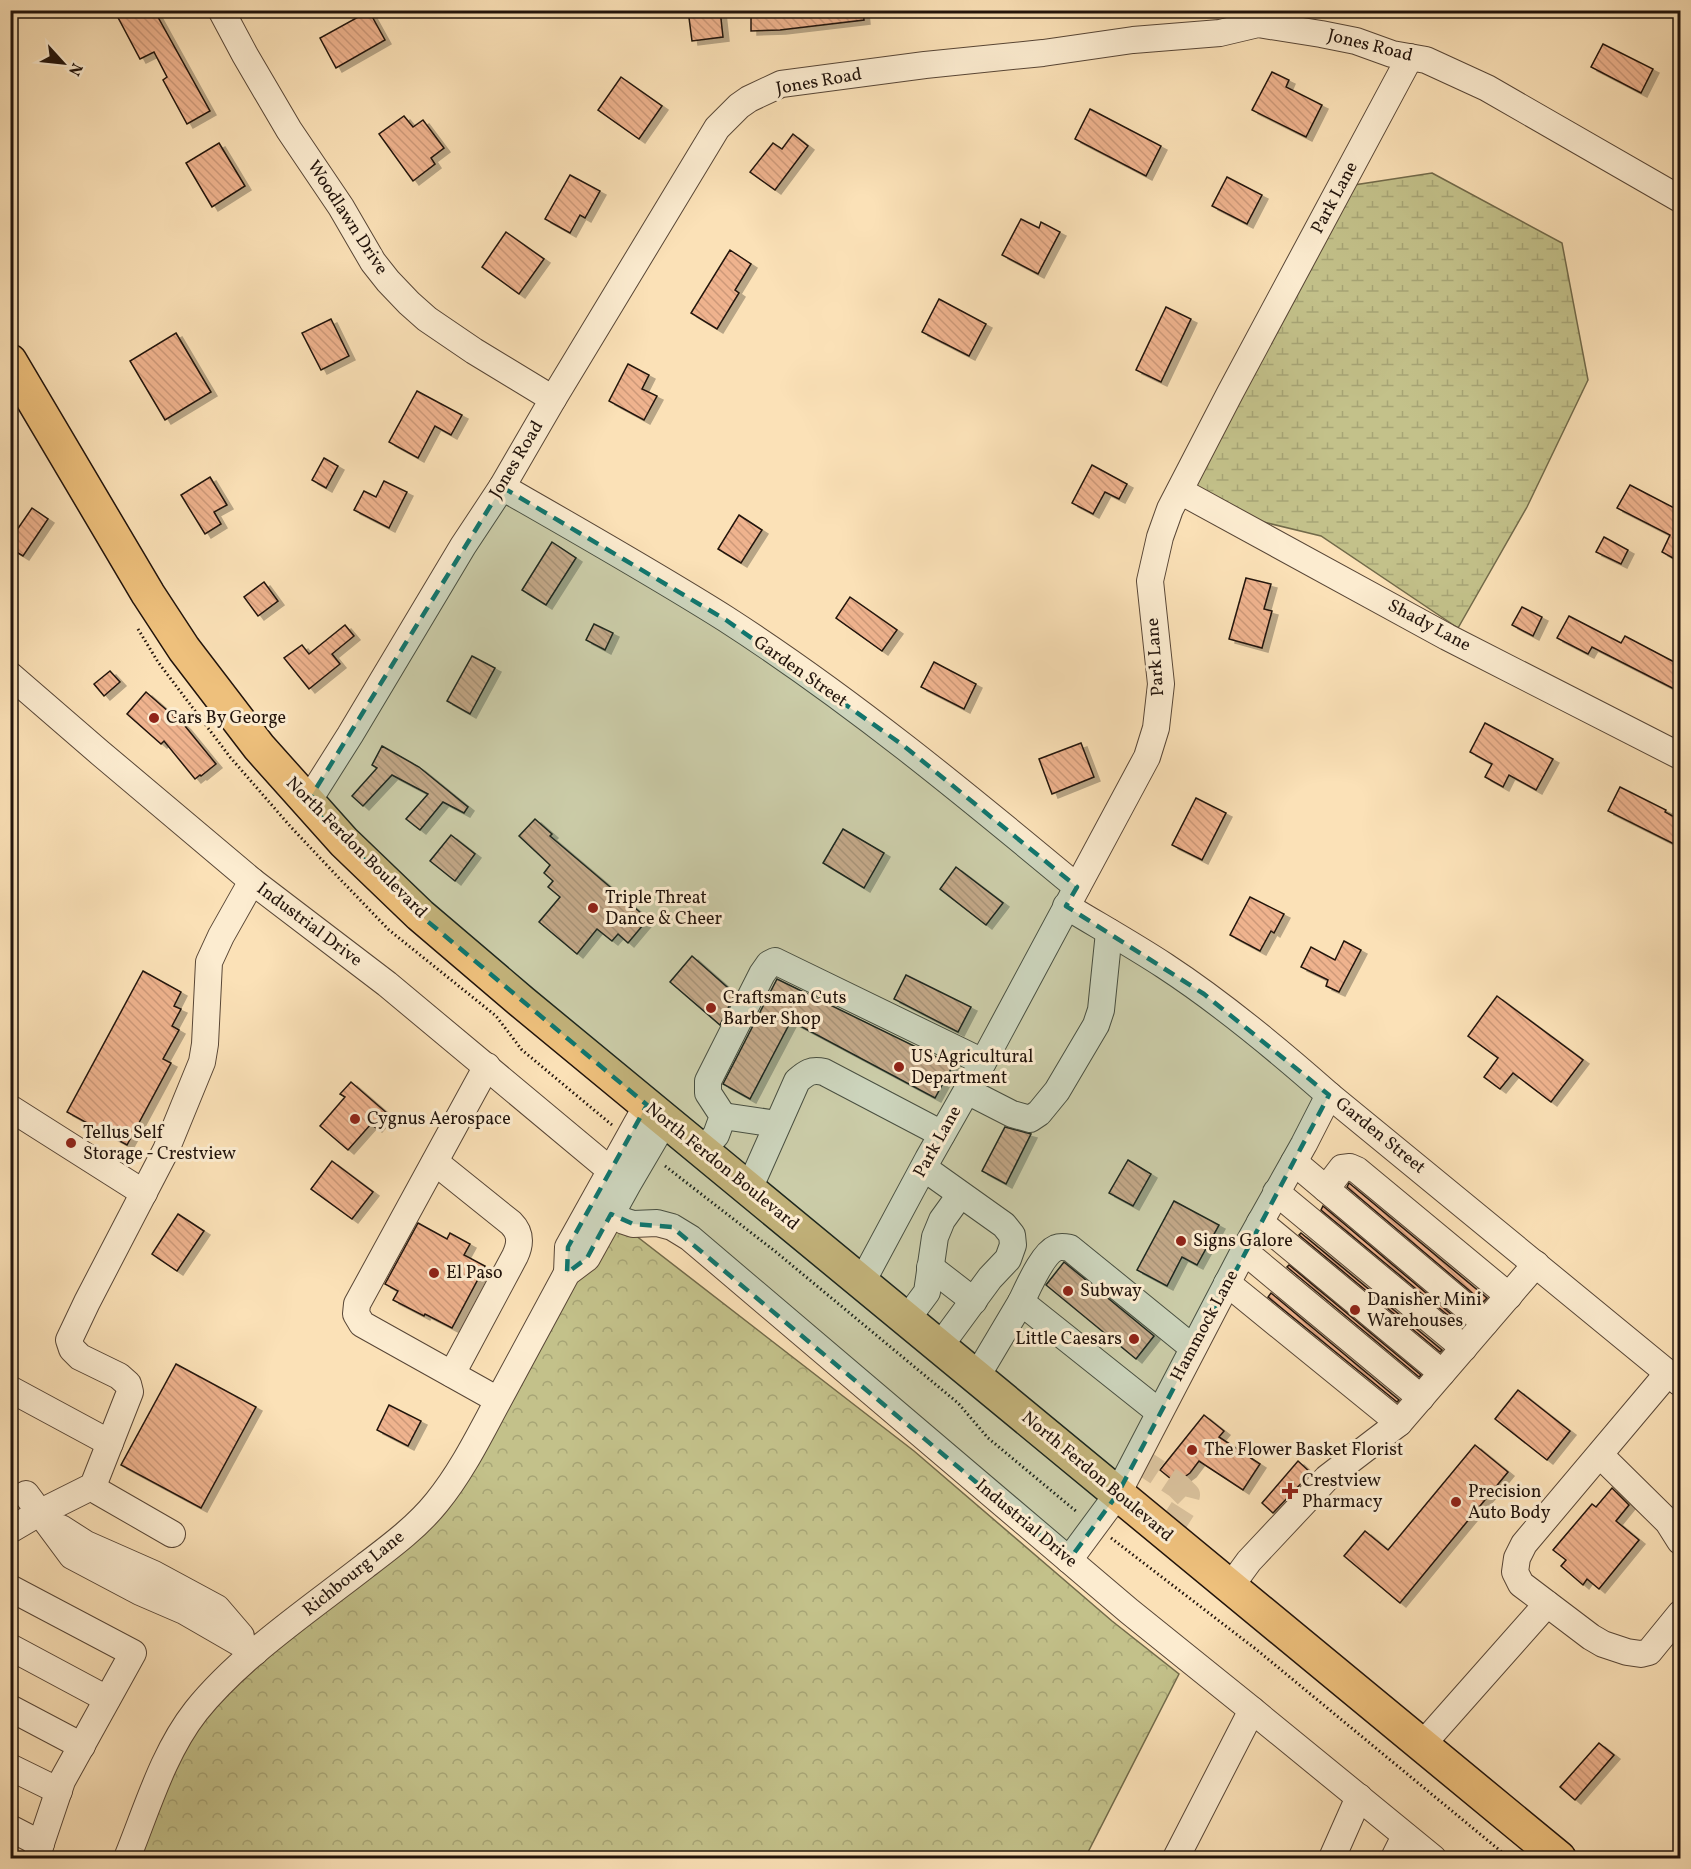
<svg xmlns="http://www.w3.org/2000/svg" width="1691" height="1869" viewBox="0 0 1691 1869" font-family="Vollkorn,serif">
	<defs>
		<pattern id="forest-crowns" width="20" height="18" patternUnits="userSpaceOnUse" patternTransform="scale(1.5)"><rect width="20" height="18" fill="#c3c18a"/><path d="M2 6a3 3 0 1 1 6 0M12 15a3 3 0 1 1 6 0" fill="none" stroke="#a7a576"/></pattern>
		<pattern id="wetland-marsh" width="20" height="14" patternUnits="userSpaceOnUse" patternTransform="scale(1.5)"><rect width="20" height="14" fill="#c3c18a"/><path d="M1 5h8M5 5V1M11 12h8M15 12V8" fill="none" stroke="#a7a576"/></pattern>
		<pattern id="building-back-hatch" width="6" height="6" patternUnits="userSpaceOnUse" patternTransform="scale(1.5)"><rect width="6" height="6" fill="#efb38e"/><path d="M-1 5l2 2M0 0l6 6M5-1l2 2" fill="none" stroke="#cd9979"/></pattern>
		<filter id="shadow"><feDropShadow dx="6" dy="4" stdDeviation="0" flood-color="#0004"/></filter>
	</defs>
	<rect width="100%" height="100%" fill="#fbe1b7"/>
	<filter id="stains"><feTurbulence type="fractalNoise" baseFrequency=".00333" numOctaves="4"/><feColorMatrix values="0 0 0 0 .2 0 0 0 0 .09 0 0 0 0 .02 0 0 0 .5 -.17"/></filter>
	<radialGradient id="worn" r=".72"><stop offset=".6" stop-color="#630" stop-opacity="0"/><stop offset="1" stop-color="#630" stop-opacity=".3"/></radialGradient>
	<!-- forest -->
	<path fill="url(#forest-crowns)" stroke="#726a4a" stroke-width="1.5" d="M613 1218 914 1451 1112 1621 1179 1674 1085 1858H139L171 1776 204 1718 263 1660 391 1559Z"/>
	<!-- wetland -->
	<path fill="url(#wetland-marsh)" stroke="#726a4a" stroke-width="1.5" d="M1432 173 1562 243 1588 380 1527 507 1458 628 1321 536 1251 519 1195 489 1212 452 1354 185Z"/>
	<!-- building -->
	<g fill="url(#building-back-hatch)" stroke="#21130b" stroke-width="1.5" filter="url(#shadow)">
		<path d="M114 10H154L210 111 187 124 163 80 167 77 154 52 140 59Z"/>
		<path d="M688 10H720L723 37 692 41Z"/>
		<path d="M751 10H863L864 20 780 30 751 31Z"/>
		<path d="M369 11 385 40 336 68 320 38Z"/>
		<path d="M1603 44 1653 69 1641 93 1591 67Z"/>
		<path d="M1272 72 1289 80 1286 87 1322 105 1306 137 1252 110Z"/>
		<path d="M621 77 662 106 639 139 598 110Z"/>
		<path d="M1090 109 1161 146 1146 176 1075 139Z"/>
		<path d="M404 116 413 127 423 120 444 148 431 158 435 164 413 181 379 134Z"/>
		<path d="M793 134 808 146 775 190 750 172 773 143 782 149Z"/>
		<path d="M219 143 245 186 212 207 186 163Z"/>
		<path d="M570 175 600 191 585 218 580 215 570 233 545 219Z"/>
		<path d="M1227 177 1262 195 1247 224 1212 206Z"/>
		<path d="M1021 219 1039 228 1041 222 1060 232 1038 274 1002 255Z"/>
		<path d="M506 232 544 259 519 294 482 267Z"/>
		<path d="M730 250 751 264 735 290 739 293 717 329 691 313Z"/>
		<path d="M939 299 986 324 969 356 922 332Z"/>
		<path d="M1166 307 1191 319 1161 382 1136 370Z"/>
		<path d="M331 319 349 356 321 370 302 333Z"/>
		<path d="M176 333 211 392 165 420 130 361Z"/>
		<path d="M628 364 649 375 642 389 657 396 644 420 609 401Z"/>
		<path d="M417 391 462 415 451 435 435 426 418 458 389 442Z"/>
		<path d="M324 458 338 466 326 488 312 480Z"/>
		<path d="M1092 465 1127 484 1119 499 1105 492 1093 514 1072 503Z"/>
		<path d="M210 477 227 505 214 512 221 524 205 534 181 495Z"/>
		<path d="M384 481 407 492 389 528 354 510 364 491 376 497Z"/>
		<path d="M1630 485 1680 511V562L1662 552 1670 535 1617 508Z"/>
		<path d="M32 508 48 519 23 556 10 548V540Z"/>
		<path d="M739 515 762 530 741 563 718 549Z"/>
		<path d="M1604 537 1628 550 1621 564 1596 552Z"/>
		<path d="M552 542 576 558 546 605 522 590Z"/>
		<path d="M1246 578 1271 584 1264 609 1272 611 1262 648 1229 639Z"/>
		<path d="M264 582 278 601 258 616 244 597Z"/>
		<path d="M850 597 897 630 882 651 836 618Z"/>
		<path d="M1522 607 1542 617 1533 636 1512 625Z"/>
		<path d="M1569 616 1621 643 1625 636 1680 665V692L1592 647 1588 654 1557 638Z"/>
		<path d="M594 624 613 633 605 650 586 640Z"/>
		<path d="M345 625 354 636 332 654 340 664 309 689 284 658 302 645 309 654Z"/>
		<path d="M472 656 495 668 470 714 447 701Z"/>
		<path d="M934 662 976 684 964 709 921 687Z"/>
		<path d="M110 671 120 682 104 696 94 684Z"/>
		<path d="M146 692 185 726 216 764 201 776 200 775 195 779 164 741 161 744 127 714Z"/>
		<path d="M1485 723 1553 759 1536 790 1509 775 1503 787 1485 777 1492 764 1470 752Z"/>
		<path d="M1081 743 1094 777 1052 794 1039 759Z"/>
		<path d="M382 746 419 767 468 807 464 813 443 802 420 830 406 819 428 794 392 775 363 806 352 796 377 768 372 765Z"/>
		<path d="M1620 787 1666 810 1665 812 1680 820V847L1608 811Z"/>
		<path d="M1196 798 1226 813 1202 860 1172 845Z"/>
		<path d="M535 819 552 834 550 836 648 919 628 943 618 934 612 941 597 929 577 954 539 922 560 897 548 887 553 881 544 873 550 865 519 836Z"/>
		<path d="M843 829 884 853 864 888 823 863Z"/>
		<path d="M451 835 475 854 455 881 430 861Z"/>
		<path d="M956 867 1003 903 986 925 940 889Z"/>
		<path d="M1250 897 1284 914 1274 933 1271 931 1260 951 1230 935Z"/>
		<path d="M1344 941 1361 950 1339 992 1326 986 1328 980 1301 967 1311 947 1335 960Z"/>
		<path d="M692 956 735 994 720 1025 670 982Z"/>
		<path d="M143 971 181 992 174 1006 181 1009 172 1026 179 1030 163 1059 171 1063 127 1145 67 1112Z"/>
		<path d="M906 975 971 1007 958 1032 894 999Z"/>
		<path d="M777 979 953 1065 935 1098 791 1021 750 1099 723 1084Z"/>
		<path d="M1497 996 1583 1060 1551 1102 1513 1073 1500 1089 1484 1077 1498 1058 1468 1036Z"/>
		<path d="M351 1082 388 1114 376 1128 371 1124 348 1150 320 1126 345 1097 340 1094Z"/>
		<path d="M1005 1127 1031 1134 1006 1184 982 1171Z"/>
		<path d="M1128 1160 1151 1174 1133 1206 1109 1193Z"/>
		<path d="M332 1161 373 1192 352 1219 311 1189Z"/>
		<path d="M1349 1183 1487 1298 1483 1302 1347 1187Z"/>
		<path d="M1174 1201 1219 1225 1197 1265 1182 1257 1167 1286 1137 1270Z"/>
		<path d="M1323 1206 1464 1325 1462 1327 1321 1210Z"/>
		<path d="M178 1214 204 1231 177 1271 152 1254Z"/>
		<path d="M418 1223 447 1239 450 1233 470 1244 464 1255 485 1266 452 1328 425 1314 424 1316 393 1300 398 1291 385 1284Z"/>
		<path d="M1301 1233 1442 1350 1440 1352 1299 1235Z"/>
		<path d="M1064 1262 1154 1336 1136 1359 1046 1285Z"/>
		<path d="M1289 1265 1421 1375 1419 1377 1287 1267Z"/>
		<path d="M1271 1293 1399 1400 1397 1402 1268 1297Z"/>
		<path d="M176 1364 256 1407 201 1508 121 1465Z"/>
		<path d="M1518 1390 1570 1431 1547 1460 1495 1419Z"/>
		<path d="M389 1405 421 1421 408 1446 377 1430Z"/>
		<path d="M1204 1415 1224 1431 1219 1437 1260 1464 1243 1490 1199 1461 1190 1473 1176 1483 1160 1470Z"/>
		<path d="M1475 1445 1508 1472 1400 1603 1344 1556 1365 1531 1388 1550Z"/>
		<path d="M1298 1461 1311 1473 1273 1513 1262 1503Z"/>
		<path d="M1612 1488 1629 1505 1616 1521 1639 1540 1599 1589 1587 1579 1583 1585 1561 1566 1566 1560 1553 1550 1592 1504 1596 1507Z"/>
		<path d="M1599 1743 1614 1755 1575 1800 1560 1787Z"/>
	</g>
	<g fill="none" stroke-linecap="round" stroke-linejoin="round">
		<!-- minor-tunnel -->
		<path stroke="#dac29d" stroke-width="26" stroke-dasharray="26 13" stroke-linecap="butt" d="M1136 1458 1178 1486 1187 1495 1184 1507 1166 1535"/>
		<defs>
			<g id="minor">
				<path d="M221 10 245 55 289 130 341 207 373 262 388 281 409 303 427 319 474 351 553 399"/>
				<path d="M502 487C577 530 653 573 726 619 850 699 964 793 1077 887"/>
				<path d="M1180 491 1447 637 1680 756"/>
				<path d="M10 675 99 752 252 881 387 984 610 1170"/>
				<path d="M307 803 350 735 463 546 502 487 553 399 717 128 739 106 749 99 781 84 925 65 1043 53 1133 40 1220 33 1258 24 1321 34 1356 41 1392 54 1426 60 1487 88 1680 199"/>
				<path d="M1066 906C1099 926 1133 945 1165 966 1223 1004 1277 1049 1329 1095L1680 1383"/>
				<path d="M487 1066 357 1304 356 1314 362 1324 498 1400"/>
				<path d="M967 1091 1012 1114 1030 1119 1039 1113 1057 1091 1096 1025 1101 1010 1109 932"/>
				<path d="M10 1108 144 1193"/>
				<path d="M723 1116 777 1124"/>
				<path d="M702 1151 716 1135 723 1116 708 1093V1081L762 974 769 964 775 961 983 1062"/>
				<path d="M435 1162 511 1223C521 1233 521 1243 515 1256L452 1374"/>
				<path d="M1294 1162 1485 1323"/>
				<path d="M924 1168 1004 1225 1012 1235 1013 1245 1008 1259 990 1278 940 1346"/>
				<path d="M749 1189 797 1081C806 1073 811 1069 824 1072L942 1134"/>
				<path d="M1326 1189 1342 1168 1350 1167 1357 1170 1509 1296"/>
				<path d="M1276 1192 1464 1348"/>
				<path d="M611 1214 624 1221 633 1224 657 1223 672 1227 690 1238 1129 1611 1252 1710 1433 1858"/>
				<path d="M1260 1222 1442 1373"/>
				<path d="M1244 1251 1421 1398"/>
				<path d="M930 1267 974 1301"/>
				<path d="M567 1273 568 1247 647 1105"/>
				<path d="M862 1282 928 1159 987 1055 1147 757 1156 728 1161 684 1150 581 1160 537 1170 509 1230 393 1410 57"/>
				<path d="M1227 1283 1399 1423"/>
				<path d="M1021 1302C1028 1288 1042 1254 1056 1248 1061 1246 1065 1247 1070 1248L1193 1348"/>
				<path d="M907 1319 927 1292 935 1237 942 1220 960 1195"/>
				<path d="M1668 1373 1524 1544 1517 1558 1515 1572 1521 1584 1591 1637 1603 1644 1627 1652 1641 1654 1649 1652 1680 1614"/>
				<path d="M977 1376 1021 1302 1159 1412"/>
				<path d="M10 1389 110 1443"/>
				<path d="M1600 1455 1668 1522 1680 1541"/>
				<path d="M93 1486 99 1492 172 1534"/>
				<path d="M26 1494 72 1556 140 1592 184 1611 255 1652"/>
				<path d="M61 1528 86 1544 154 1574 217 1608 241 1636"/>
				<path d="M10 1530 39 1513 93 1486 130 1392 128 1384 119 1376 80 1357 72 1349 69 1340 87 1302 166 1150 202 1062 205 1044 209 962 221 936 252 881"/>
				<path d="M1069 1560 1117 1495 1244 1251 1304 1144 1329 1095"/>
				<path d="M1230 1587 1249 1561 1327 1478 1399 1423 1536 1264"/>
				<path d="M10 1588 133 1653 62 1781 36 1858"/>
				<path d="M10 1647 107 1699"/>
				<path d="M10 1708 82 1746"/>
				<path d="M1422 1745 1547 1604"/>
				<path d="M10 1767 59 1791"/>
				<path d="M10 1828 41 1844"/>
				<path d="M127 1858C147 1809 163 1753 196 1711 240 1656 310 1609 365 1566 390 1547 417 1527 437 1502 462 1471 479 1436 498 1401 521 1359 544 1316 567 1273L587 1258 628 1184 665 1121"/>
				<path d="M1176 1858 1252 1710"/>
				<path d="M1332 1858 1359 1797"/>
				<path d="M1394 1858 1405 1836"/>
			</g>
			<path id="major" d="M10 361 148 594 184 649 259 747 344 842 420 915 522 1002 1559 1858"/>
		</defs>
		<!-- minor casing -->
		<use href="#minor" stroke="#584636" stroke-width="28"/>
		<!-- major casing -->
		<use href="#major" stroke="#21130b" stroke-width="36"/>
		<!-- path -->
		<g stroke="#21130b" stroke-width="3" stroke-dasharray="1.5 3" stroke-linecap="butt">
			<path d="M138 629 158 662 230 757 290 826 337 876 389 930 496 1016 522 1050 612 1125"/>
			<path d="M665 1166 776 1252 958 1403 988 1438 1077 1512"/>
			<path d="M1111 1538 1257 1650 1509 1858"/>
		</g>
		<!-- minor -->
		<use href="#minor" stroke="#fcecd0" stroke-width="26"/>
		<!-- major -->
		<use href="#major" stroke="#eec07c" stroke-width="33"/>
	</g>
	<!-- marked area -->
	<path fill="#0f766e" fill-opacity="0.2" stroke="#0f766e" stroke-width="4.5" stroke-dasharray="12 8" stroke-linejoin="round" d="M502 487 726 620 904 746 1077 887 1066 906 1204 994 1329 1095 1117 1495 1069 1560 672 1227 633 1224 611 1214 587 1258 567 1273 568 1247 647 1105 420 915 307 803Z"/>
	<!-- markers -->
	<g fill="#8f2418" stroke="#fcecd0" stroke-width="2">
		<circle cx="154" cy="718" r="6"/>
		<circle cx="593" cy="908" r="6"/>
		<circle cx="711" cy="1008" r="6"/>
		<circle cx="899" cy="1067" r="6"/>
		<circle cx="355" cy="1119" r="6"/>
		<circle cx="71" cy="1143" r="6"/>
		<circle cx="1181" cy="1241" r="6"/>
		<circle cx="434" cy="1273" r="6"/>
		<circle cx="1068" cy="1291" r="6"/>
		<circle cx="1355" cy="1310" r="6"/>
		<circle cx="1134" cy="1339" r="6"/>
		<circle cx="1192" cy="1450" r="6"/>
		<path d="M1287 1482h6v6h6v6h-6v6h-6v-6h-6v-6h6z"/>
		<circle cx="1456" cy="1502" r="6"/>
	</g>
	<g text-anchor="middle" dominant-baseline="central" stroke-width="6" stroke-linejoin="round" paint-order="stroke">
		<!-- street labels -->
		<g font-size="18" fill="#21130b" stroke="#fcecd0">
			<text transform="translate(1370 46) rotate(14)">Jones Road</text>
			<text transform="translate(819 82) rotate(-10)">Jones Road</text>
			<text transform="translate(1335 198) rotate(-62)">Park Lane</text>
			<text transform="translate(347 218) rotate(57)">Woodlawn Drive</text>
			<text transform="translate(517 460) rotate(-59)">Jones Road</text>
			<text transform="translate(1429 626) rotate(28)">Shady Lane</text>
			<text transform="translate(1156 657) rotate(-94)">Park Lane</text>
			<text transform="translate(800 672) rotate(35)">Garden Street</text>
			<text transform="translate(356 848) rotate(45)">North Ferdon Boulevard</text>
			<text transform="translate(309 925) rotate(37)">Industrial Drive</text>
			<text transform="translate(1380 1136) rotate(39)">Garden Street</text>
			<text transform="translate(938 1142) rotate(-61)">Park Lane</text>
			<text transform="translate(722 1167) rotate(39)">North Ferdon Boulevard</text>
			<text transform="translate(1205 1326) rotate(-62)">Hammock Lane</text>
			<text transform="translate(1097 1477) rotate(40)">North Ferdon Boulevard</text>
			<text transform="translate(1026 1524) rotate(40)">Industrial Drive</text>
			<text transform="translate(354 1574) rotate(-39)">Richbourg Lane</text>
		</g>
		<!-- poi labels -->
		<g font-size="18" fill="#21130b" stroke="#fcecd0" text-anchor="start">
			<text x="166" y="718">Cars By George</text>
			<text x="605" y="898">Triple Threat<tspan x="605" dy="21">Dance &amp; Cheer</tspan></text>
			<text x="723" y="998">Craftsman Cuts<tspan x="723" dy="21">Barber Shop</tspan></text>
			<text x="911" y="1057">US Agricultural<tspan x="911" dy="21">Department</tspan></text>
			<text x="367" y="1119">Cygnus Aerospace</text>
			<text x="83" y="1133">Tellus Self<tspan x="83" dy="21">Storage - Crestview</tspan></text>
			<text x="1193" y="1241">Signs Galore</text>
			<text x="446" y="1273">El Paso</text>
			<text x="1080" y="1291">Subway</text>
			<text x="1367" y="1300">Danisher Mini<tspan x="1367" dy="21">Warehouses</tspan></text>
			<text x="1122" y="1339" text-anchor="end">Little Caesars</text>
			<text x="1204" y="1450">The Flower Basket Florist</text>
			<text x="1302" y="1481">Crestview<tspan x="1302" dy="21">Pharmacy</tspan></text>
			<text x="1468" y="1492">Precision<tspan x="1468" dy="21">Auto Body</tspan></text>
		</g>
	</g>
	<!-- margin -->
	<rect width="1691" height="1869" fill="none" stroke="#fbe1b7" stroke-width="36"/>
	<rect x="12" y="12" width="1667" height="1845" fill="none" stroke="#21130b" stroke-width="3"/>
	<rect x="18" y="18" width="1655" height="1833" fill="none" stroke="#21130b" stroke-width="1.5"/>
	<!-- north arrow -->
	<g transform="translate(63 63) rotate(117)" stroke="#fcecd0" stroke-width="4.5" paint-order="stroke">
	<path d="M0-4.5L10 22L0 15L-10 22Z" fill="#21130b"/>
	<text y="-9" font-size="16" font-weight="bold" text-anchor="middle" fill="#21130b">N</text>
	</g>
	<rect width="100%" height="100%" filter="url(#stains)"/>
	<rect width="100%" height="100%" fill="url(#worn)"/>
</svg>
